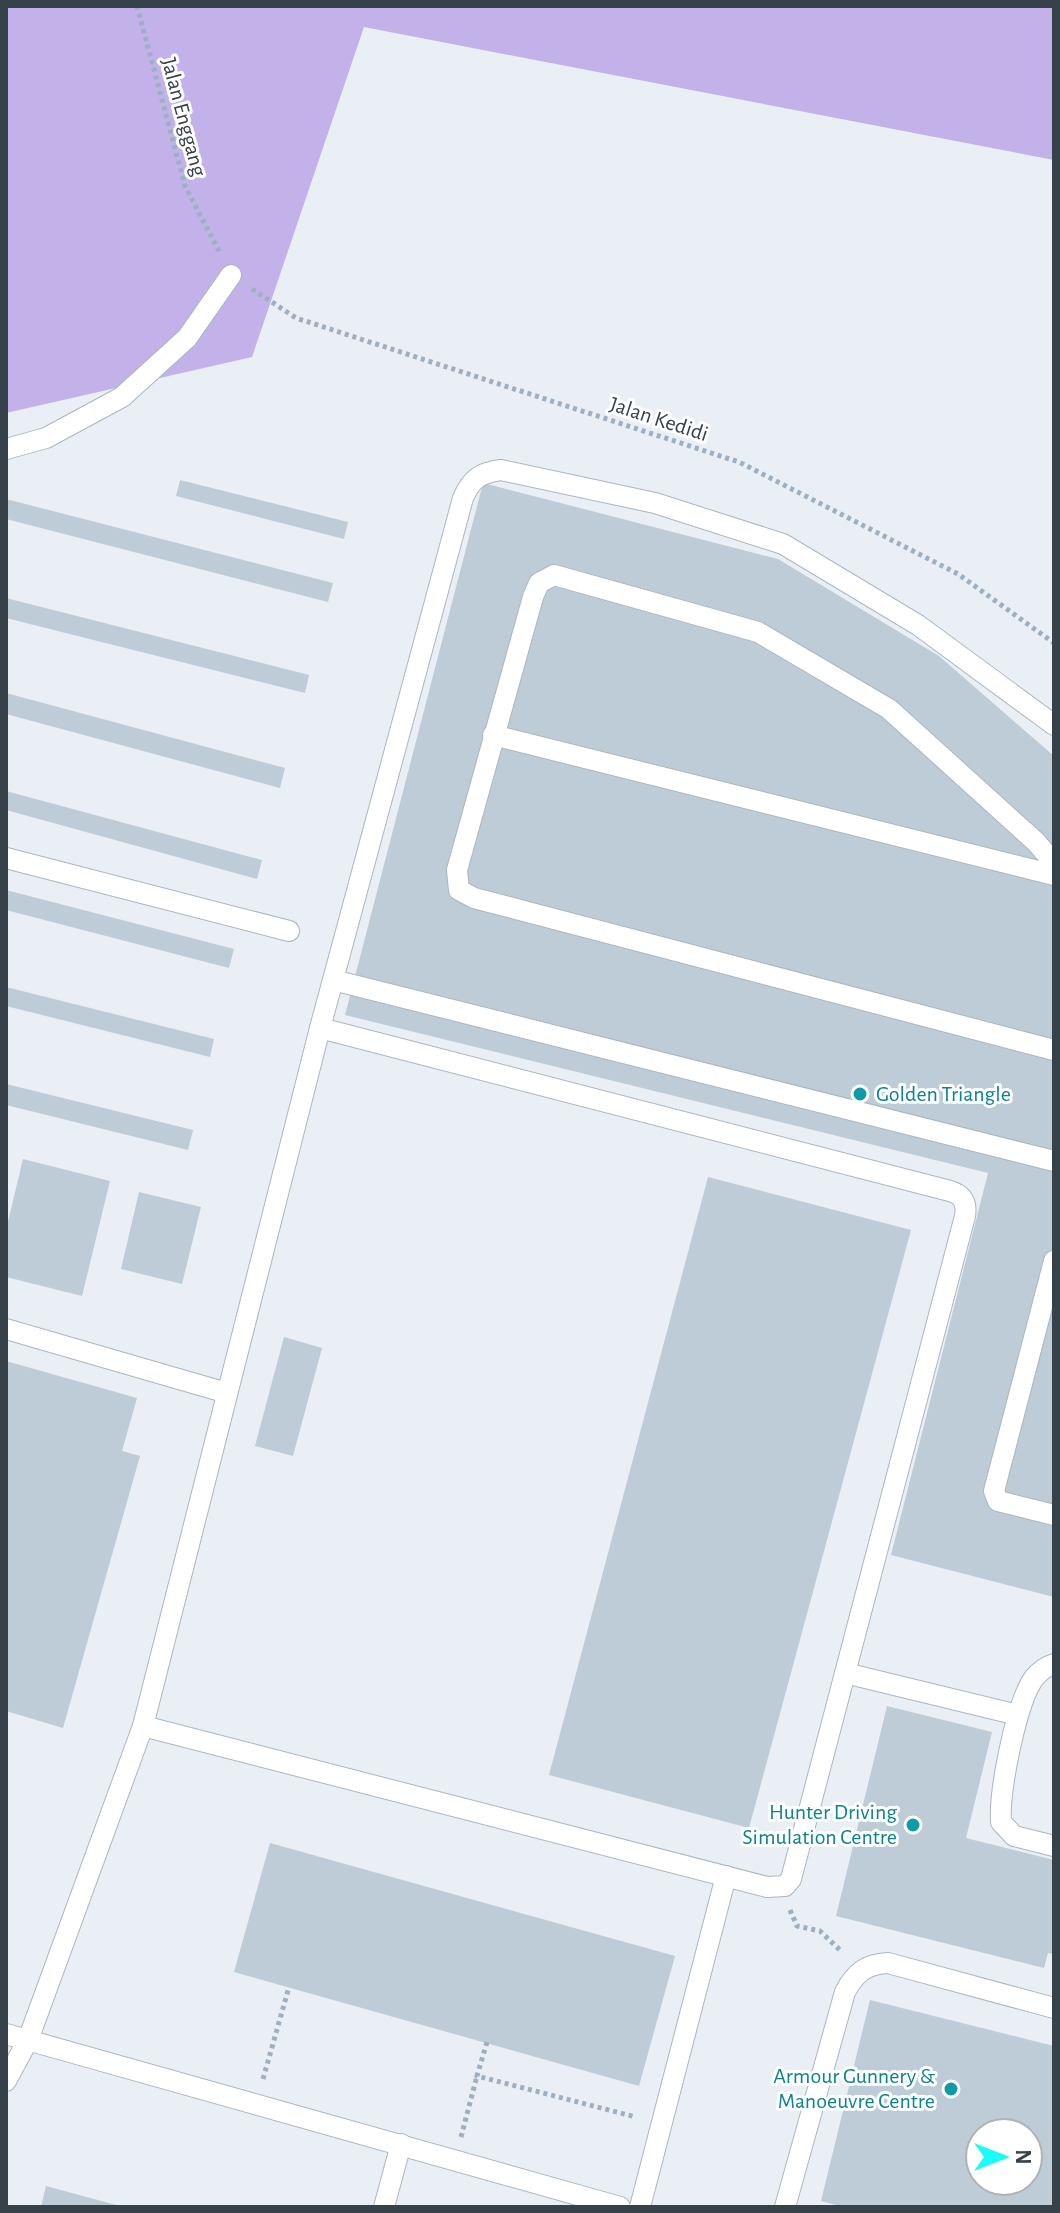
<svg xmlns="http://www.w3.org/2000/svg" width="1060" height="2213" viewBox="0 0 1060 2213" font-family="'Alegreya Sans',sans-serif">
	<rect width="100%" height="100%" fill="#e9eff5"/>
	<!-- green -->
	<path fill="#c2b2e9" d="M6 6H1054V160L364 27 252 357 6 413Z"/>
	<!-- building -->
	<g fill="#beccd7" fill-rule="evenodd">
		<path d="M180 480 348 522 344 539 176 496Z"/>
		<path d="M483 483 778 559 939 656 1054 756V1597L891 1555 988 1173 345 1015Z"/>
		<path d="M6 499 333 583 328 602 6 519Z"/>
		<path d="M6 598 309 675 305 693 6 618Z"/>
		<path d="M6 693 285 768 280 788 6 714Z"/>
		<path d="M6 791 262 860 257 879 6 810Z"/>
		<path d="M6 890 234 949 229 968 6 910Z"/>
		<path d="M6 987 214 1039 210 1057 6 1006Z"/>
		<path d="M6 1084 193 1130 188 1150 6 1105Z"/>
		<path d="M23 1159 110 1181 82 1296 6 1277V1230Z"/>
		<path d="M708 1177 911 1230 749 1828 549 1775Z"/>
		<path d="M139 1192 201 1207 182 1284 121 1269Z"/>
		<path d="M284 1337 322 1348 293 1456 255 1446Z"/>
		<path d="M6 1361 137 1398 122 1451 140 1456 63 1728 6 1711Z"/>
		<path d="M887 1706 992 1732 966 1838 1054 1860V1954L1048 1953 1044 1968 836 1916Z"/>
		<path d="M270 1843 675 1956 639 2086 234 1972Z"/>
		<path d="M870 2000 1054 2046V2207H844L821 2201ZM980 2133H1028V2181H980Z"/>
		<path d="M46 2186 120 2206V2207H41Z"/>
	</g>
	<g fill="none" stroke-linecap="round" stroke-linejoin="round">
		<defs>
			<g id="lane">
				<path d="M6 449 46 438 122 397 187 338 231 275"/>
				<path d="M493 735 1054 875"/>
				<path d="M6 858 289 931"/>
				<path d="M1054 863 1036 842 889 709 758 632 554 575 539 583 533 597 457 870 459 890 474 898 1054 1050"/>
				<path d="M333 980 1054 1161"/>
				<path d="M1054 1261 994 1491 998 1501 1054 1515"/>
				<path d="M6 1329 227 1393"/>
				<path d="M1054 1664C1047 1666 1039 1672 1034 1678 1016 1703 999 1791 1001 1822L1014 1836 1054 1846"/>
				<path d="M845 1673 1018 1715"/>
				<path d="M143 1726 767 1887 785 1886 791 1879 965 1216C967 1203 963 1195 950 1191L320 1028"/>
				<path d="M6 2034 620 2207"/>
				<path d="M6 2081 28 2040 143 1726 320 1028 463 498C472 478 480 473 501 470L655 503 783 544 918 625 1054 725"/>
				<path d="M384 2207 401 2144"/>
				<path d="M640 2207 726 1876"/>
				<path d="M785 2207 845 1992C855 1973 866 1964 888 1963L1054 2008"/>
			</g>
		</defs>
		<!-- lane casing -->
		<use href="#lane" stroke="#abb6c0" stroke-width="22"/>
		<!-- path -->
		<g stroke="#9db0c2" stroke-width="5" stroke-dasharray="4 4" stroke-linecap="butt">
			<path d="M137 6 185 186 220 253"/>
			<path d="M252 289 296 318 739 462 958 574 1054 643"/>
			<path d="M790 1910 797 1926 820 1931 842 1952"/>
			<path d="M487 2042 477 2076 636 2117"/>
			<path d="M263 2079 289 1987"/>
			<path d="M461 2137 477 2076"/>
		</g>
		<!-- lane -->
		<use href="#lane" stroke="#fff" stroke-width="20"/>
	</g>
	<!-- markers -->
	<g fill="#0f9aa8" stroke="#fff" stroke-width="3">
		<circle cx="860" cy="1094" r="8"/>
		<circle cx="913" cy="1825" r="8"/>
		<circle cx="951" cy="2089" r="8"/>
	</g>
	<g text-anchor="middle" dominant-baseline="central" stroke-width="6" stroke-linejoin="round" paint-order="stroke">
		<!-- street labels -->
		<g font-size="22" fill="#374149" stroke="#fff">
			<text transform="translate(184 117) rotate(75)">Jalan Enggang</text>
			<text transform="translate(659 419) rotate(18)">Jalan Kedidi</text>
		</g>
		<!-- culture labels -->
		<g font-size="22" fill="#0d838f" stroke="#fff" text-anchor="end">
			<text x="876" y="1094" text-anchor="start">Golden Triangle</text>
			<text x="897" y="1812">Hunter Driving<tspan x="897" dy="25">Simulation Centre</tspan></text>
			<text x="935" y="2076">Armour Gunnery &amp;<tspan x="935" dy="25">Manoeuvre Centre</tspan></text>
		</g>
	</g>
	<!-- border -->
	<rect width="1060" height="2213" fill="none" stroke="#374149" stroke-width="16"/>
	<!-- north arrow -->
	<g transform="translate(1004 2157) rotate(90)"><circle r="38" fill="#ffffff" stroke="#afb3b6" stroke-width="2"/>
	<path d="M0-6L14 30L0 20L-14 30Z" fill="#19fcf9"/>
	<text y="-12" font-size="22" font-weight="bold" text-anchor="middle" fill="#374149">N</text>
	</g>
</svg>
